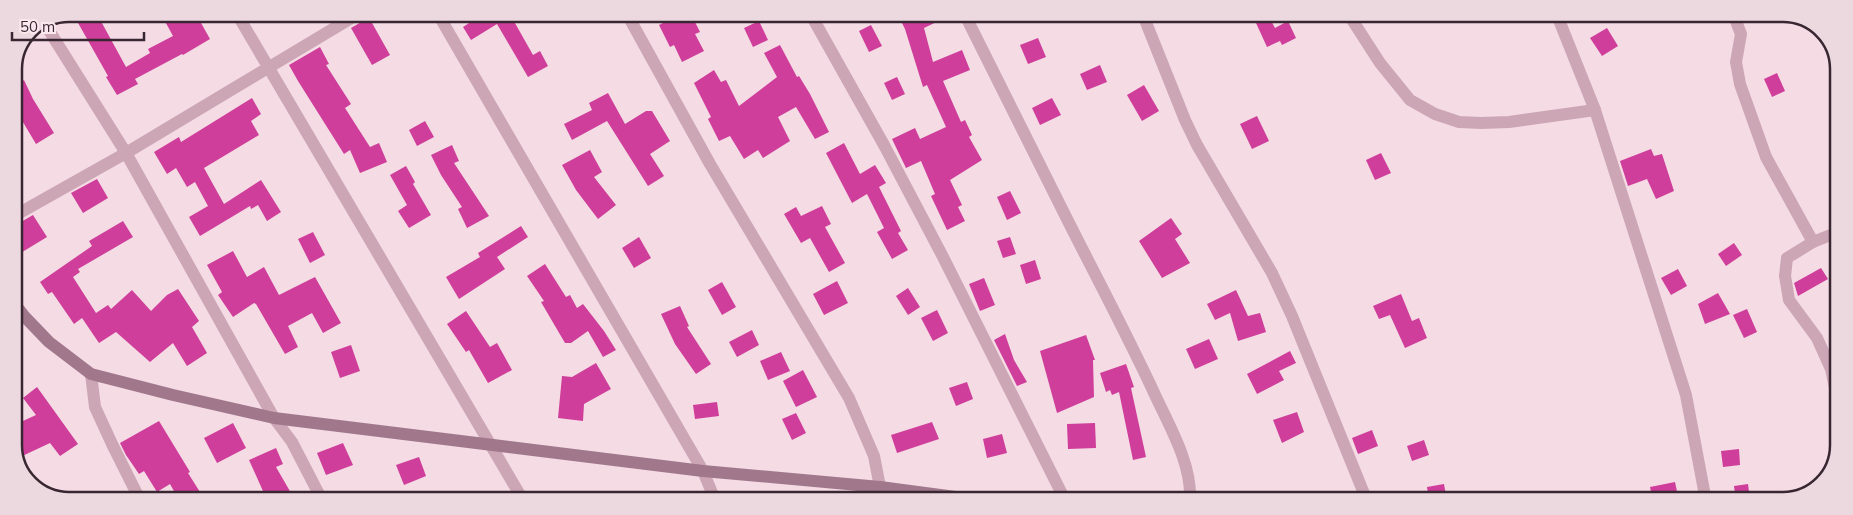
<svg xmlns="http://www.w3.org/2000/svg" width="1853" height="515" viewBox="0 0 1853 515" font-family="Mulish,sans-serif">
	<rect width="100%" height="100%" fill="#f4dbe4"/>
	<!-- building -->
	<g fill="#cf3e9a">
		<path d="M73 14H97L126 67 150 53 148 49 173 36 161 14H196L210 39 183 55 182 54 135 79 138 84 117 95 106 77 108 76Z"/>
		<path d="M367 14 390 55 372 65 351 28 363 21Z"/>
		<path d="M483 14H513L511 16 533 55 540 51 548 66 528 77 497 24 471 40 463 27Z"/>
		<path d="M681 14H691L700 32 695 34 704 51 682 62 674 45 670 47 659 25Z"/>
		<path d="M898 15H951L924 28 933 62 962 50 970 70 943 81 961 122 965 120 972 135 969 137 982 160 950 180 962 205 958 207 965 221 947 230 931 196 935 194 921 161 906 168 892 139 915 128 920 139 946 127 927 85 923 87 905 29Z"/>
		<path d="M1269 17 1275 28 1288 21 1296 38 1282 45 1280 41 1267 47 1256 23Z"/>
		<path d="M759 21 768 40 753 47 744 28Z"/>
		<path d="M871 25 882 46 869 52 859 31Z"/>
		<path d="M1607 28 1618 46 1602 56 1590 38Z"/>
		<path d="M1038 38 1046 57 1028 64 1020 45Z"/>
		<path d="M780 45 797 77 799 76 810 94 829 132 815 139 796 107 778 117 790 141 763 158 758 150 744 159 730 136 719 141 708 119 711 117 694 83 714 70 721 82 726 80 739 106 777 77 764 53Z"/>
		<path d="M320 47 329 64 326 65 351 104 345 108 370 147 379 143 387 162 360 173 350 150 344 154 298 81 289 65Z"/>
		<path d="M1100 65 1107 82 1087 90 1080 74Z"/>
		<path d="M1777 73 1785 91 1772 97 1764 79Z"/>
		<path d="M897 77 905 94 892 100 884 83Z"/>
		<path d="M24 80 33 99 54 133 36 144 14 107V86Z"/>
		<path d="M1144 85 1159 111 1142 121 1127 95Z"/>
		<path d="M608 93 625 124 646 111H652L670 141 650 154 664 176 648 186 607 121 572 140 564 124 592 110 589 103Z"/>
		<path d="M252 98 261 114 251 121 259 135 204 168 224 204 261 180 281 212 267 221 258 205 251 209 250 206 200 236 189 217 208 206 195 182 187 187 176 168 167 174 154 152 179 137 181 142Z"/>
		<path d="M1052 98 1061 115 1040 125 1032 108Z"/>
		<path d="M1257 116 1269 141 1252 149 1240 124Z"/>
		<path d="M425 121 434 137 417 146 409 130Z"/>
		<path d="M844 143 860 174 875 165 886 183 879 187 901 231 898 233 908 250 892 259 877 232 884 228 867 194 852 203 826 153Z"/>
		<path d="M452 145 459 161 454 163 489 216 467 228 458 209 462 207 441 175 431 155Z"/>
		<path d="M1651 149 1654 156 1662 154 1674 191 1656 199 1647 179 1628 186 1620 161Z"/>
		<path d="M590 150 602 172 594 177 616 205 598 219 576 190 562 165Z"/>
		<path d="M1381 153 1391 173 1375 180 1366 160Z"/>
		<path d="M406 166 415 182 413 184 431 215 409 228 398 211 407 205 390 175Z"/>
		<path d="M97 179 108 198 83 213 71 193Z"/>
		<path d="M1010 191 1021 213 1007 220 997 197Z"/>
		<path d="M822 206 831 224 825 227 845 263 829 272 810 238 801 243 784 214 796 207 801 216Z"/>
		<path d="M33 215 47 237 14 257V226Z"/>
		<path d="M1171 218 1182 234 1175 239 1190 263 1162 278 1139 241Z"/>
		<path d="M123 221 133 237 78 269 80 272 73 277 96 313 108 305 111 309 132 290 151 311 167 295 178 289 199 321 192 327 207 353 187 366 173 343 150 362 116 332 99 343 82 318 74 324 52 292 48 294 40 282 92 246 89 241Z"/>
		<path d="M521 226 528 237 497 257 505 269 459 299 446 277 480 257 478 253Z"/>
		<path d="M313 232 325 255 310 263 298 239Z"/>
		<path d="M639 237 651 258 634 268 622 248Z"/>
		<path d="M1010 237 1016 254 1003 258 997 241Z"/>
		<path d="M1734 243 1742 255 1726 266 1718 254Z"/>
		<path d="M233 251 247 277 264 267 279 295 315 277 341 323 323 333 312 313 288 326 298 347 285 354 256 304 254 303 233 317 218 295 222 292 207 265Z"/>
		<path d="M1035 260 1041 279 1026 284 1020 265Z"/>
		<path d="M545 264 566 297 570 295 577 308 583 304 604 331 616 350 603 357 588 331 571 343H565L541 302 544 301 527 276Z"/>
		<path d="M1821 268 1828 279 1798 296 1794 283Z"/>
		<path d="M1678 269 1687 286 1671 295 1661 278Z"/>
		<path d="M984 278 995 305 980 311 969 284Z"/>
		<path d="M837 281 848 303 824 315 813 294Z"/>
		<path d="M722 282 736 307 722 315 708 290Z"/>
		<path d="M908 288 920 307 908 315 896 296Z"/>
		<path d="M1236 290 1248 316 1260 313 1266 332 1238 341 1230 313 1215 320 1207 304Z"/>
		<path d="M1718 293 1730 314 1705 324 1698 304Z"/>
		<path d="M1401 294 1412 321 1419 318 1427 338 1405 348 1390 315 1379 319 1373 306Z"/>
		<path d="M680 306 689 326 687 327 711 364 696 374 675 344 661 314Z"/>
		<path d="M1747 309 1757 332 1744 338 1733 315Z"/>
		<path d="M937 310 948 333 933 341 921 318Z"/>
		<path d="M466 311 490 347 497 343 512 370 488 383 469 350 466 352 447 324Z"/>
		<path d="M752 330 759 345 737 357 729 342Z"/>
		<path d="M1005 334 1014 360 1027 382 1017 386 994 340Z"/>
		<path d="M1086 335 1095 360H1093L1094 397 1057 413 1040 351Z"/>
		<path d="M1209 339 1218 359 1195 369 1186 349Z"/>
		<path d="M351 345 360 371 340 378 331 352Z"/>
		<path d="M1290 351 1296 363 1279 371 1284 380 1257 394 1247 374Z"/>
		<path d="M781 352 790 371 768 380 760 361Z"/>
		<path d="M596 363 611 389 584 404 583 421 558 418 562 376 572 377Z"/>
		<path d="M1126 364 1134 387 1131 388 1146 457 1133 460 1119 392 1112 395 1110 390 1106 392 1100 373Z"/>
		<path d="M803 370 817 397 796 407 783 381Z"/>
		<path d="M967 382 973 399 956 406 949 388Z"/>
		<path d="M37 387 78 444 60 456 50 443 18 458 14 449V425L36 415 23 398Z"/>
		<path d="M717 402 719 416 695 419 693 405Z"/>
		<path d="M1297 412 1304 432 1282 443 1273 420Z"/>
		<path d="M796 413 806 433 792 440 782 419Z"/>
		<path d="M159 421 190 472 188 473 205 500H179L170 484 157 492 144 471 139 474 126 455 120 443Z"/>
		<path d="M932 422 939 439 897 453 891 435Z"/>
		<path d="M233 423 246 448 217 463 204 438Z"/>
		<path d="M1095 423 1096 448 1068 449 1067 424Z"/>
		<path d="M1372 430 1378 446 1358 454 1352 438Z"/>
		<path d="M1002 434 1007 453 987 458 983 439Z"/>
		<path d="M1424 440 1429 455 1412 461 1407 446Z"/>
		<path d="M343 443 353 465 326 475 317 453Z"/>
		<path d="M276 448 283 464 276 467 295 500H267L249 460Z"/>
		<path d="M1739 449 1740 465 1723 467 1721 451Z"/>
		<path d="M419 457 426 476 404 485 396 465Z"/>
		<path d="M1675 482 1679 501H1653L1650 487Z"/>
		<path d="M1444 484 1447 501H1429L1427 487Z"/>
		<path d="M1748 484 1750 500 1736 501 1734 486Z"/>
	</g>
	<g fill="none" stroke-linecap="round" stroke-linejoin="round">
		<!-- street -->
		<g stroke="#cda6b6" stroke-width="12">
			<path d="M237 14 523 500"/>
			<path d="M438 14 703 471 715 500"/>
			<path d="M627 14 710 164 849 398 874 456 880 487"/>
			<path d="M811 15 884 145 942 255 1065 500"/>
			<path d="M965 15C998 80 1030 146 1063 211 1094 273 1127 334 1156 397 1171 429 1192 465 1190 501"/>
			<path d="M1143 15 1185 120 1197 145 1272 273 1292 316 1367 501"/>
			<path d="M1349 15 1380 63 1410 100 1435 114 1459 122 1481 123 1509 122 1595 110"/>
			<path d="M1557 15 1595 110 1686 395 1706 501"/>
			<path d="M1734 16 1741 34 1736 62 1740 84 1766 157 1813 242"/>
			<path d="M45 24 126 153 274 418 292 442 322 500"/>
			<path d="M14 216 126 153 358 14"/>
			<path d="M91 374 95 407 112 444 140 500"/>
			<path d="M1838 402 1831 369 1817 338 1789 300 1785 276 1787 258 1813 242 1838 232"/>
		</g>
		<!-- secondary -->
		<path stroke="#a1778c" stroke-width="12" d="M14 303 24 316 49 342 91 374 173 395 274 418 703 471 880 487 978 500"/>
	</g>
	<!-- crop -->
	<path d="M0 0H1853V515H0ZM69 22H1783A47 47 0 0 1 1830 69V445A47 47 0 0 1 1783 492H69A47 47 0 0 1 22 445V69A47 47 0 0 1 69 22Z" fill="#ebd9df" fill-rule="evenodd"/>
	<path fill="none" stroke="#382731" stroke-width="2.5" d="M69 22H1783A47 47 0 0 1 1830 69V445A47 47 0 0 1 1783 492H69A47 47 0 0 1 22 445V69A47 47 0 0 1 69 22Z"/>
	<!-- scale -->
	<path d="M12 32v8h132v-8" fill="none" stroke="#382731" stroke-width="2.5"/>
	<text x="20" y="32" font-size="15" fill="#382731" stroke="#fbe8ee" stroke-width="4" paint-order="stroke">50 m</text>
</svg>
